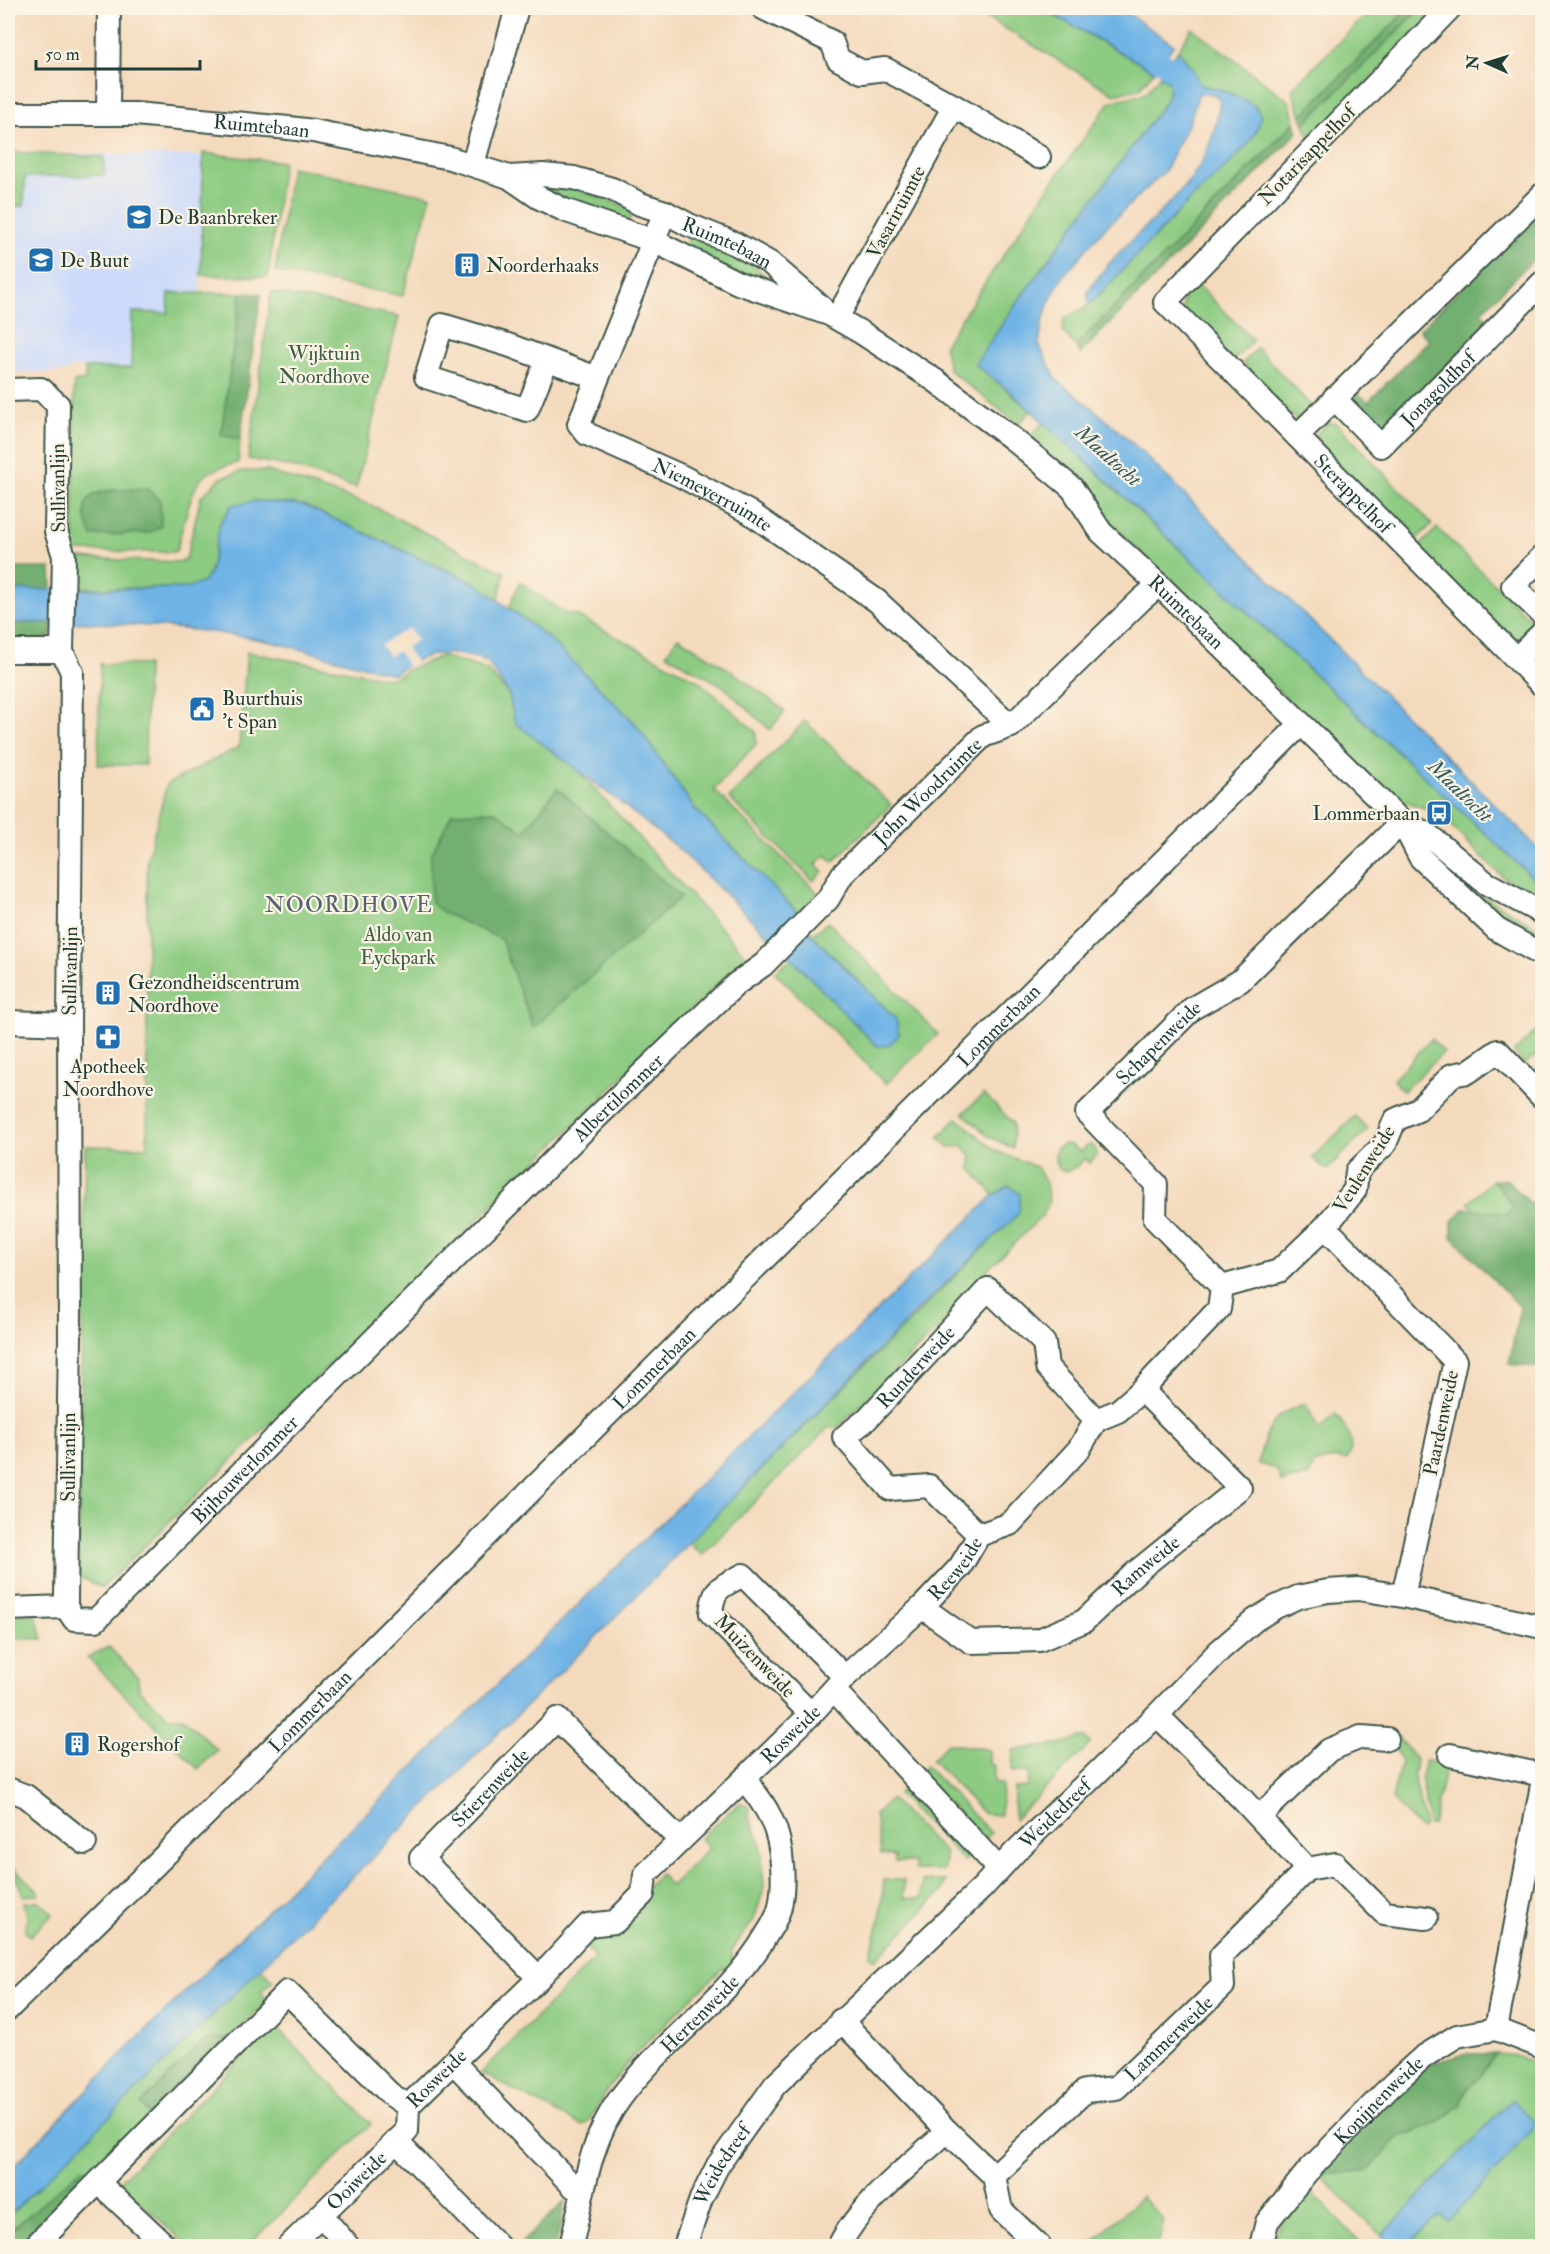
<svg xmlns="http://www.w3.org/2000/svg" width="1550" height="2254" viewBox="0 0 1550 2254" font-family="'IM FELL Double Pica',serif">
	<rect width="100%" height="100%" fill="#fcf5e5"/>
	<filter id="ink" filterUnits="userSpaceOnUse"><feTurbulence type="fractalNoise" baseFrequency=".0167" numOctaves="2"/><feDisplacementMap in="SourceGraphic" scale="12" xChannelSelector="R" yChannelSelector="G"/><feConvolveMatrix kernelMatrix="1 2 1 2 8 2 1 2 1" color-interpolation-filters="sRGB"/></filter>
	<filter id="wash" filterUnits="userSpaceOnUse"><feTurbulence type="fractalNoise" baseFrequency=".008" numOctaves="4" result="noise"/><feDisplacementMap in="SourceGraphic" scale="24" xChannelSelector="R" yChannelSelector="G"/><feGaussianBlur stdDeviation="1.35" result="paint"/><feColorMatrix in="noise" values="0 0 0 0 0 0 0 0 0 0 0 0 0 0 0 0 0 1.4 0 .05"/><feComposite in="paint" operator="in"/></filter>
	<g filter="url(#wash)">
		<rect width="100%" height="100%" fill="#f4dabd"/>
		<!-- built -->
		<path fill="#cddbfa" d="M8 153 202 156 200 294 169 293 168 313 131 368 73 367 66 372H8Z"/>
		<!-- green -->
		<g fill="#8dcb82" stroke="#56845b" stroke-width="1.5">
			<path d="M971 8H1041L1154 71 1139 89 1114 94Z"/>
			<path d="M1373 8H1409L1301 116 1292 89Z"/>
			<path d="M1421 8H1442L1310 139 1304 124Z"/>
			<path d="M1192 28 1289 101 1295 122 1076 346 1063 332 1064 319 1089 305 1188 202 1246 146 1259 126 1256 107C1240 96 1219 89 1200 85L1178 50Z"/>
			<path d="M1160 75 1171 84 1166 101 1021 297 976 363 1031 411 1018 424 949 370 944 345 1042 197 1110 102 1146 93Z"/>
			<path d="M8 152 104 157V175L25 177 24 206H8Z"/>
			<path d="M203 153 283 162 268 277 201 275Z"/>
			<path d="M291 167 431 196 403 296 275 272Z"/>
			<path d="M546 185 574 188 633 209 627 227 545 189Z"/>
			<path d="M690 234 750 262 768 278 766 282 741 277 684 250Z"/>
			<path d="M1195 282 1253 340 1232 362 1184 313C1181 298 1184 293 1195 282Z"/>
			<path d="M271 292 399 316 356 488 292 467 248 459Z"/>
			<path d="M169 293H241L221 435 240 439 238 463C227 465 211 470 203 477 189 490 182 533 176 552L74 551V382L85 380V368H131L132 312 168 313Z"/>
			<path d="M1257 348 1314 409 1300 423 1247 377 1251 372 1243 363Z"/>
			<path d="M1044 423 1533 878 1542 883V903C1506 886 1478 852 1450 825L1453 820 1444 812 1440 816C1427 805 1409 806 1394 796 1371 781 1350 754 1330 734L1326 738 1110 522 1072 472 1028 437Z"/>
			<path d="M1328 423H1336L1432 524 1417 539 1400 520 1395 525 1314 444V436Z"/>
			<path d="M242 471H268L371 505 505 573 498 600 477 584 303 505 255 501 220 523 211 570 204 582 187 588H74L72 558 179 562 186 559 201 497 221 478Z"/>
			<path d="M1437 528 1536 625 1516 647 1418 548Z"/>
			<path d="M520 582 566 614H574L699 681 756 732V744L714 790 818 893 799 914 695 809 634 722 547 637 509 608Z"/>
			<path d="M678 637 736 674 785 711 770 730 723 686 666 654Z"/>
			<path d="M247 652 392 679 409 669 442 656 487 670 746 956 102 1588 78 1576 85 1146 147 1147V861L167 784 239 747Z"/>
			<path d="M100 664 147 665 145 765H98Z"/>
			<path d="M805 721 891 805 833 862 826 855 816 864 823 872 813 881 729 798Z"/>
			<path d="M1417 838 1459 873 1481 895 1542 930V948L1501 927Z"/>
			<path d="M828 922 938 1034 886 1084 775 972 791 958 877 1046 896 1019 812 935Z"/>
			<path d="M1542 1025V1064L1534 1056 1525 1065 1514 1052Z"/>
			<path d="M1431 1039 1444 1052 1403 1091 1393 1080Z"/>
			<path d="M984 1094 1013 1123V1148L988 1136 963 1113Z"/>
			<path d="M1355 1116 1368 1129 1327 1170 1312 1158Z"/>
			<path d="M957 1118 996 1151 1037 1167 1046 1183 1049 1203 1043 1215 983 1274 981 1286 837 1428H828L702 1555 688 1543 1018 1213 1019 1194 1009 1186 994 1195 971 1169V1156L962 1145 950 1148 939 1137Z"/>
			<path d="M1064 1144 1070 1145 1081 1152 1086 1146 1091 1145 1095 1148 1097 1154 1090 1163 1085 1158C1082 1161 1078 1166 1074 1168 1058 1178 1051 1161 1057 1148Z"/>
			<path d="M1493 1180 1513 1206 1507 1214 1477 1210 1468 1203Z"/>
			<path d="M1306 1404 1319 1430 1335 1414C1346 1426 1357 1444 1347 1460L1336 1458 1314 1464 1309 1476 1281 1482C1279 1468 1272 1466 1258 1464 1265 1432 1272 1412 1306 1404Z"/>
			<path d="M8 1614H35L43 1639H8Z"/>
			<path d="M109 1647 138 1677 139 1690 169 1717H183L217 1750 198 1769 87 1657Z"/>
			<path d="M1085 1737 1091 1743 1014 1820V1788L1028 1787 1029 1772H1012L1013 1750 1057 1745Z"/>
			<path d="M1398 1737 1416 1759 1414 1775 1425 1826 1421 1830 1392 1799 1401 1762 1394 1744Z"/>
			<path d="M948 1743 989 1750V1764L994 1765V1784H1002L1001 1815 984 1814 932 1760Z"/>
			<path d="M1425 1760 1446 1765 1433 1825H1429L1421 1776Z"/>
			<path d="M926 1766 991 1833 985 1840 919 1773Z"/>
			<path d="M905 1787 970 1854 964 1861 898 1794Z"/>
			<path d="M891 1799 945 1853 944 1870H915L914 1862H895V1856L881 1854 875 1814Z"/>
			<path d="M740 1803 750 1808 749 1818 761 1842 764 1888 754 1920 732 1950V1968L729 1973 723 1968 633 2056 607 2090 588 2122 582 2126 481 2073 595 1958 586 1947 660 1874 671 1886 709 1848 700 1838Z"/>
			<path d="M9 1863 40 1893 38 1895 23 1896 17 1880 8 1868Z"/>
			<path d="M884 1880H904V1898L921 1899 922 1881H945L942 1891 875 1960 870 1956 880 1918Z"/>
			<path d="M39 1901 53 1914 30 1936 25 1931 27 1917 24 1902Z"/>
			<path d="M260 1967 273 1980 261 1992 268 2001 229 2039 142 2105 152 2119 100 2176 8 2230V2217Z"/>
			<path d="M274 2025 371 2124 248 2246H188L119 2182Z"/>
			<path d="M1495 2054 1519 2056 1542 2069V2246H1407L1439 2215 1448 2220 1512 2100 1382 2236 1365 2221 1318 2173 1335 2174 1369 2170 1397 2138 1438 2122 1460 2105 1466 2090 1478 2079Z"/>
			<path d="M1306 2186 1364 2246H1272C1277 2222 1291 2206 1306 2186Z"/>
			<path d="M1141 2197 1164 2220 1158 2246H1089Z"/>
		</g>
		<!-- forest -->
		<g fill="#72af70" stroke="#487652" stroke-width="1.5">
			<path d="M1409 8H1421L1304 124 1301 116Z"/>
			<path d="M1295 122 1298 132 1080 354 1076 346Z"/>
			<path d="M1542 208V251L1481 312 1491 322 1383 429 1376 430 1350 402 1358 393 1368 402 1429 340 1419 330Z"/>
			<path d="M241 293 261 294 240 439 221 435Z"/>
			<path d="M147 489 160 499 161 526 149 533 92 536C68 484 111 490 147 489Z"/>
			<path d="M8 568H51L52 591H8Z"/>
			<path d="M52 622 51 634 38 646H8V623Z"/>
			<path d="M557 788 681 897 533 1028 501 939 446 914 431 903V855L452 813 495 811 524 832Z"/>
			<path d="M1493 1180H1507L1542 1215V1368L1509 1364 1520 1307 1452 1237V1221L1465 1208 1507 1214 1513 1206Z"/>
			<path d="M206 2039H229L152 2119 141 2104Z"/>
			<path d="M1467 2054H1495L1478 2079 1466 2090 1460 2105 1438 2122 1397 2138 1369 2170 1335 2174 1318 2173 1412 2076 1435 2062Z"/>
			<path d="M83 2168 100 2176 22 2246H8V2230L14 2228Z"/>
			<path d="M565 2201 556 2246H518Z"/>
		</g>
		<!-- water -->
		<g fill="#70b4e6" stroke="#48788d" stroke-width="1.5">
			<path d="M1041 8H1120L1174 45 1154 71Z"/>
			<path d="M1178 50 1193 70 1200 85C1215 88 1256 99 1260 115 1262 125 1253 136 1248 144 1231 165 1207 183 1188 202 1155 236 1122 271 1089 305L1087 294C1114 248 1160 220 1192 177 1208 156 1217 126 1220 100L1214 94 1199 93 1189 123 1178 143 1165 171 1103 230 1063 276 1048 304 1042 325 1039 345 1056 379 1095 410 1140 450 1542 852V883L1533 878 1013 394 975 364 1021 297 1166 101 1171 84 1160 75Z"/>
			<path d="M255 501 303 505 477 584 547 637 634 722 695 809 799 914 812 935 896 1019 899 1035 889 1045 877 1046 791 958 680 850 621 803 515 723 509 694 487 661C450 648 426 651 394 674 353 664 312 651 271 642 184 624 95 621 8 623V590L187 588 204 582 211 570 220 523 232 505Z"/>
			<path d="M1009 1186 1020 1194 1019 1213 919 1309 584 1649 8 2217V2172L128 2048 994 1195Z"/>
			<path d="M1512 2099 1536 2124 1530 2133 1449 2221 1439 2215 1407 2246H1392L1382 2236Z"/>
		</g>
		<!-- pier -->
		<path fill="#f4dabd" d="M408 628 417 640 406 648 416 662 408 667 398 651 389 656 381 645Z"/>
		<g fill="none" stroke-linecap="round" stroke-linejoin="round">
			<!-- canal -->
			<path stroke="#70b4e6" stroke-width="22" d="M1136 43 1180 75 1181 89"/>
		</g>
	</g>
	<g filter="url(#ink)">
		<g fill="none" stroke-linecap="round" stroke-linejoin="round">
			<defs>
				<g id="minor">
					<path d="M763 8 832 42 838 59 851 66 862 72 885 69 954 106 837 318"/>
					<path id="s1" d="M1450 8 1165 302 1542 685"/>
					<path d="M954 106 1039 157"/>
					<path id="s2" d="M8 114H135L289 128 313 131 450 158 509 177 538 197 564 210 654 241 738 283 829 314 862 333 936 381 1013 439 1072 488 1101 532 1159 585 1402 822 1427 834 1486 883 1542 913"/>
					<path d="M108 114 109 8"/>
					<path d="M473 164 517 8"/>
					<path id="s3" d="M509 177 543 175 574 178 612 189 640 204 665 212 689 225 736 244 770 263 821 307"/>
					<path id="s4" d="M665 212 579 424 587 434 681 476 749 512 877 601 1011 726"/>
					<path d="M547 360 527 410 426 377 442 325 508 345 597 378"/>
					<path id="s5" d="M8 390 41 389 58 405 56 531 64 556 62 651 72 672 69 1024 70 1337 66 1597V1607L74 1619 96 1620 290 1423 597 1117 736 984 763 965 828 899 842 875 983 736 1011 726 1142 599 1159 585"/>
					<path id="s6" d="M1334 398 1381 446 1542 283"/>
					<path d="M1297 436 1542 195"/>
					<path d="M1542 557 1513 586 1542 614"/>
					<path d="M8 651H62"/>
					<path d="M1517 658 1542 633"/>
					<path d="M1402 822 1420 857 1496 929 1542 955"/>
					<path d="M8 1022 69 1024"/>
					<path d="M1325 1227 1455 1361 1403 1596"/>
					<path id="s7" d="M1222 1287 1155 1219 1156 1184 1087 1113 1193 1008 1240 981 1402 822"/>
					<path d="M1222 1287 1279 1271 1325 1227 1355 1190 1357 1171 1385 1144 1395 1120 1418 1110 1452 1075 1468 1072 1498 1051 1542 1097"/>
					<path d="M1096 1420 1118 1411 1142 1390 1219 1309 1222 1287"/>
					<path id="s8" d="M979 1535 929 1486 890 1489 844 1437 866 1420 988 1289 1044 1343 1047 1367 1096 1420"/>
					<path id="s9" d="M922 1607 971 1642 1039 1640 1084 1621 1136 1572 1240 1488 1142 1390"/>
					<path d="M8 1609 66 1607"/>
					<path d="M834 1690 999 1869"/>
					<path d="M811 1714 711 1613C714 1586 720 1588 743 1575L845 1677"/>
					<path d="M1157 1715 1242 1799 1307 1869 1335 1864 1384 1913 1426 1918"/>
					<path d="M1450 1755 1542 1775"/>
					<path d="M8 1789 26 1796 85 1843"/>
					<path d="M1259 1817 1329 1750 1361 1737 1387 1739"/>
					<path id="s10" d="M539 1978 421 1858 557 1719 680 1840"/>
					<path id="s11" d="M8 2009 142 1878 1301 724"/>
					<path d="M841 2020 947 2131 994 2176 1001 2210 1039 2246"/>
					<path d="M1496 2029 1542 1785"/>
					<path d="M454 2063 574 2187"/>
					<path d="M396 2141 498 2246"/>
					<path id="s12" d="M994 2176 1085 2091 1116 2088 1223 1986 1221 1956 1307 1869"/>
					<path d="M99 2183 166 2246"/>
					<path d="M321 2215 348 2246"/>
					<path id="s13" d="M35 2246 287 1992 390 2094 408 2106 539 1978 588 1925 615 1922 643 1894 645 1875 811 1714 845 1677 922 1607 960 1567 979 1535 1010 1524 1079 1449 1096 1420"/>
					<path id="s14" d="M289 2246 407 2131 408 2106"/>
					<path id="s15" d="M571 2246C583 2196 589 2139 621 2097 665 2038 730 1998 767 1934 773 1925 780 1912 781 1901 783 1889 783 1876 782 1865 780 1828 767 1806 744 1779"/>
					<path id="s16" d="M685 2246 701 2199 718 2165 775 2085 983 1887 1015 1852 1157 1715 1220 1650 1255 1620 1276 1607 1298 1597 1328 1591 1358 1589 1403 1596 1542 1627"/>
					<path d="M839 2246C860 2203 912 2164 947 2131"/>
					<path id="s17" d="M1261 2246 1267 2222 1307 2172 1393 2084 1423 2057 1457 2036 1496 2029 1542 2047"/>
				</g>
			</defs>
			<!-- minor casing -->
			<use href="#minor" stroke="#3f5549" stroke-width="26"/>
			<!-- minor -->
			<use href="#minor" stroke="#fff" stroke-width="22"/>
		</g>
	</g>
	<!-- icons -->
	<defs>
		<symbol id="school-square" viewBox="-11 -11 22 22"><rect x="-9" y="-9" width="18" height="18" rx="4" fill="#1f6fb2" stroke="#fcf5e5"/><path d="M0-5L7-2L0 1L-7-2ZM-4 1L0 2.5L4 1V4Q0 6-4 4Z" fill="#fff"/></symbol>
		<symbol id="building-square" viewBox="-11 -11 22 22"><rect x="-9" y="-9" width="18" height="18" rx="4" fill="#1f6fb2" stroke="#fcf5e5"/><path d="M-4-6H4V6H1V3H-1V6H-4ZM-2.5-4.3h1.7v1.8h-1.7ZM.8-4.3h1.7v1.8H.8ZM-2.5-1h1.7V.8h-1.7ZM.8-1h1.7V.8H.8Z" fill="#fff"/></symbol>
		<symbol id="civic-square" viewBox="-11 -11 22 22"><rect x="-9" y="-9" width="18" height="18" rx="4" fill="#1f6fb2" stroke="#fcf5e5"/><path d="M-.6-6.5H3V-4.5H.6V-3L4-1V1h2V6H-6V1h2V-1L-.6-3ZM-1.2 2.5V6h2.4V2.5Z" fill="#fff"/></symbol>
		<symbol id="bus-square" viewBox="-11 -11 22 22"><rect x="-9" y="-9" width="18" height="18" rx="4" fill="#1f6fb2" stroke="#fcf5e5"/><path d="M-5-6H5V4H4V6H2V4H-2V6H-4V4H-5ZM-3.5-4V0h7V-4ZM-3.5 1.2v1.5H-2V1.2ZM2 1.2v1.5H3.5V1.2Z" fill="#fff"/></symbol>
		<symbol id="pharmacy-square" viewBox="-11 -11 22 22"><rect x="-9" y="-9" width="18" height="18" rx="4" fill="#1f6fb2" stroke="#fcf5e5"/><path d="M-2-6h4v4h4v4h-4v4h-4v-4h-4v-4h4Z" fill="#fff"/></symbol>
	</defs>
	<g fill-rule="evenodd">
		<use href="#school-square" x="124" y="202" width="30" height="30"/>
		<use href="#school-square" x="26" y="245" width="30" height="30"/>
		<use href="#building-square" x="452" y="250" width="30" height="30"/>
		<use href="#civic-square" x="187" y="694" width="30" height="30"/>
		<use href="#bus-square" x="1424" y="798" width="30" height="30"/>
		<use href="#building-square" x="93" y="978" width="30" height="30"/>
		<use href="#pharmacy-square" x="93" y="1022" width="30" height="30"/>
		<use href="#building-square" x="62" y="1729" width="30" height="30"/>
	</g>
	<g text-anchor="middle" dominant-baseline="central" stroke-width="4.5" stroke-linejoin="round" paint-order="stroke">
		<!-- street labels -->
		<g font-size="20" fill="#1f3d34" stroke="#fcf5e5">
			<text stroke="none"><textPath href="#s2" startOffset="254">Ruimtebaan</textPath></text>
			<text transform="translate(1307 155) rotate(-46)">Notarisappelhof</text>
			<text transform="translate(896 212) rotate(-62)">Vasariruimte</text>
			<text stroke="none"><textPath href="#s3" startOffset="232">Ruimtebaan</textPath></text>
			<text stroke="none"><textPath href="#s6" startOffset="148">Jonagoldhof</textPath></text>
			<text transform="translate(58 488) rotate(-91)">Sullivanlijn</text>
			<text stroke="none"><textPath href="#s1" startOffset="678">Sterappelhof</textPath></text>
			<text stroke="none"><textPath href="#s4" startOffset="381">Niemeyerruimte</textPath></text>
			<text stroke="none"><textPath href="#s2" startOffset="1326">Ruimtebaan</textPath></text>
			<text stroke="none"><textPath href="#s5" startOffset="2474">John Woodruimte</textPath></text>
			<text transform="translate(70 971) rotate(-89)">Sullivanlijn</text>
			<text stroke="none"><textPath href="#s11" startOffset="1396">Lommerbaan</textPath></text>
			<text stroke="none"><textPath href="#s7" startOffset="330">Schapenweide</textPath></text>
			<text stroke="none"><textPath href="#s5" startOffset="2037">Albertilommer</textPath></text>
			<text transform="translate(1364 1169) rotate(-58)">Veulenweide</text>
			<text stroke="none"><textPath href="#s8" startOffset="279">Runderweide</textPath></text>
			<text stroke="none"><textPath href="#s11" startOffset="910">Lommerbaan</textPath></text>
			<text transform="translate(1441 1423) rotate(-78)">Paardenweide</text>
			<text transform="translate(68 1457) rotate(-90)">Sullivanlijn</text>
			<text stroke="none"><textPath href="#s5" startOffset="1510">Bijhouwerlommer</textPath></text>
			<text stroke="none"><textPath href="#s9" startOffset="260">Ramweide</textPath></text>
			<text stroke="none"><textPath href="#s13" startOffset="1302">Reeweide</textPath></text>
			<text transform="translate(755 1656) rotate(46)">Muizenweide</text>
			<text stroke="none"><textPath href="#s11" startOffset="424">Lommerbaan</textPath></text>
			<text stroke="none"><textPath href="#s13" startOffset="1068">Rosweide</textPath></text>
			<text stroke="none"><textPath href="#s10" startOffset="267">Stierenweide</textPath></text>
			<text stroke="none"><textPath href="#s16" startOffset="576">Weidedreef</textPath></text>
			<text stroke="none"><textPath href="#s15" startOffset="273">Hertenweide</textPath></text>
			<text stroke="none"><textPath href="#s12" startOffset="228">Lammerweide</textPath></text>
			<text stroke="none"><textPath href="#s13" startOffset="564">Rosweide</textPath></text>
			<text stroke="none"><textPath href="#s17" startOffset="190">Konijnenweide</textPath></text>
			<text stroke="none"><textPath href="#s16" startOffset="90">Weidedreef</textPath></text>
			<text stroke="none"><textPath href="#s14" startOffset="94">Ooiweide</textPath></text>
		</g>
		<!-- poi labels -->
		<g font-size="20" fill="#1f3d34" stroke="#fcf5e5" text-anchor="start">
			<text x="158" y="217">De Baanbreker</text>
			<text x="60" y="260">De Buut</text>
			<text x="486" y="265">Noorderhaaks</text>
			<text x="222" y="698">Buurthuis<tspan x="222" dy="23">'t Span</tspan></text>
			<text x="1420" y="813" text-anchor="end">Lommerbaan</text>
			<text x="128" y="982">Gezondheidscentrum<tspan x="128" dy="23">Noordhove</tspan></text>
			<text x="108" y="1066" text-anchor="middle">Apotheek<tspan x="108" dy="23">Noordhove</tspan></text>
			<text x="97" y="1744">Rogershof</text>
		</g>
		<!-- park labels -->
		<g font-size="20" fill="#3a6048" stroke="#fcf5e5">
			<text x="324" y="353">Wijktuin<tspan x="324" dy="23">Noordhove</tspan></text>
			<text x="398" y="934">Aldo van<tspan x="398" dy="23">Eyckpark</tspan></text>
		</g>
		<!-- water labels -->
		<g font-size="21" font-style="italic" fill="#335b60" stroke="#fcf5e5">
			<text transform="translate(1108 456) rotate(42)">Maaltocht</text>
			<text transform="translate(1460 791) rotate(44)">Maaltocht</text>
		</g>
		<!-- quarter labels -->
		<g font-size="22" letter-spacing="1.5" fill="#566174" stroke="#fcf5e5">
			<text x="349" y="905">NOORDHOVE</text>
		</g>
	</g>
	<!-- margin -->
	<rect width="1550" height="2254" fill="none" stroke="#fcf5e5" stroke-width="30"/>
	<!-- north arrow -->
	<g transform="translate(1487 63) rotate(273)" stroke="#fcf5e5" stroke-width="4.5" paint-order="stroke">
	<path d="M0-4.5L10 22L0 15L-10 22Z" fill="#1f3d34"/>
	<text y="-9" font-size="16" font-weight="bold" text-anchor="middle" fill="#1f3d34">N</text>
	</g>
	<!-- scale -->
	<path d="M36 60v9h164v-9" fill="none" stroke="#1f3d34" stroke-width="3"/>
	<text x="45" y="60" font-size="18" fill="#1f3d34" stroke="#fcf5e5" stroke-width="4.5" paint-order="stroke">50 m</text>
</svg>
